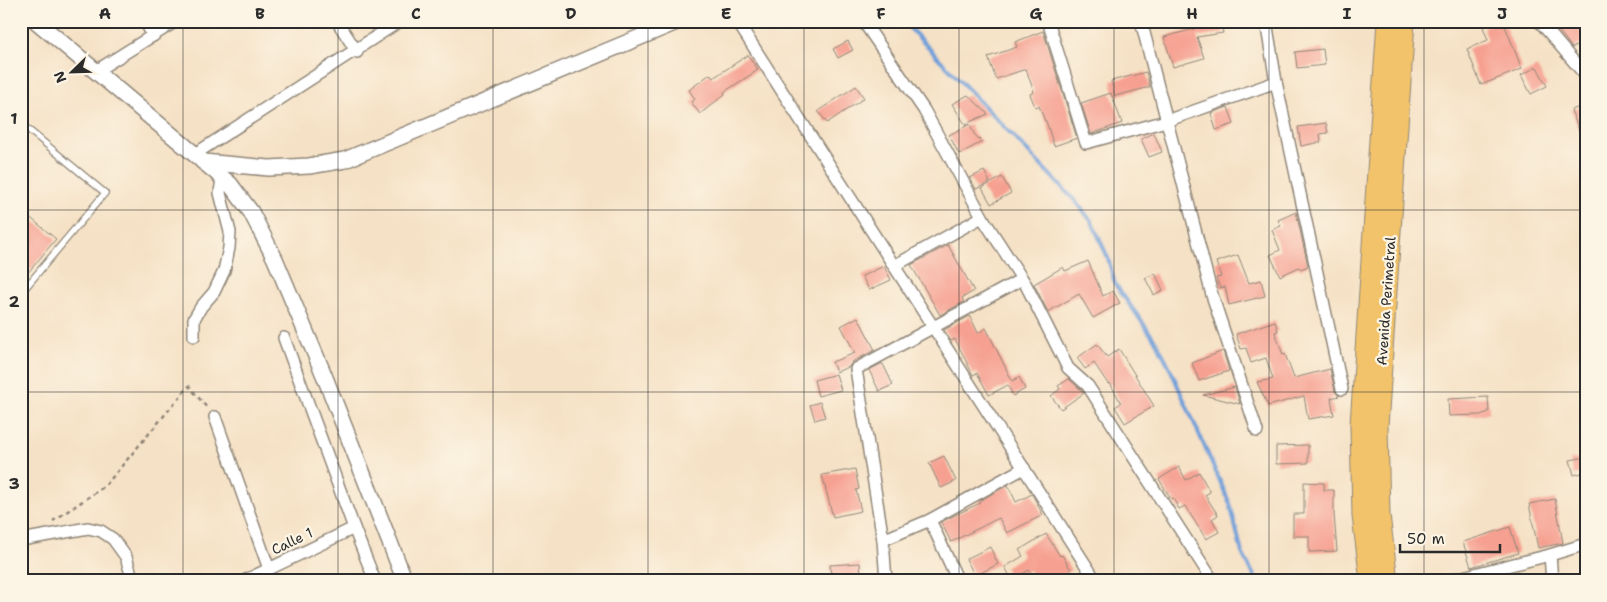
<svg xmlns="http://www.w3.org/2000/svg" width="1607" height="602" viewBox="0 0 1607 602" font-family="'Shantell Sans',sans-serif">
	<rect width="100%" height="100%" fill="#fcf5e5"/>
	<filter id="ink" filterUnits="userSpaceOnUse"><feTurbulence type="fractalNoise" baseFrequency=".02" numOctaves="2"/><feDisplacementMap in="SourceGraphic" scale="10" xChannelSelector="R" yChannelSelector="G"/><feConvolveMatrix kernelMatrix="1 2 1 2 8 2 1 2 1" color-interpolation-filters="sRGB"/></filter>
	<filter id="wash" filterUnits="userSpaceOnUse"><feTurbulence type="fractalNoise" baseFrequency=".0096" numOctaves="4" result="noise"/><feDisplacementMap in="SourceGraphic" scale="20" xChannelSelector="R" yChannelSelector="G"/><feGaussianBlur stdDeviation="1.12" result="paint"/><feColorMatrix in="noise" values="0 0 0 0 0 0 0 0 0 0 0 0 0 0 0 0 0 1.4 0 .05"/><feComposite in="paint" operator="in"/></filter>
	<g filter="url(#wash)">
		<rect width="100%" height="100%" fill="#f5e1c5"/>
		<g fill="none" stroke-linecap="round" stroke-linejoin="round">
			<!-- stream -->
			<path stroke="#709fd9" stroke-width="4" d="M903 21 1078 204 1092 222 1108 258 1115 284 1157 343 1169 366 1230 504 1242 553 1257 581"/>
		</g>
		<g id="blocks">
			<!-- building -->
			<g fill="#f6a091">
				<path d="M1193 21H1220L1223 33 1197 37 1204 58 1173 67 1164 37 1194 29Z"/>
				<path d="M1497 21H1503L1522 69 1481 85 1467 49 1488 40 1483 27Z"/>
				<path d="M1571 21H1576L1585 41 1572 48 1557 28Z"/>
				<path d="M1043 31 1077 138 1054 146 1046 121H1045L1039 106 1035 107 1030 94 1034 92 1026 69 996 79 988 57 1017 47 1015 42Z"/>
				<path d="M848 41 853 50 838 58 833 49Z"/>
				<path d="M1323 49 1325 65 1297 68 1295 52Z"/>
				<path d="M748 55 758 70 724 92 725 94 700 114 691 102 695 99 689 90 710 74 713 78Z"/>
				<path d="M1537 67 1547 86 1531 94 1521 75Z"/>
				<path d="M1146 72 1150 87 1115 96 1111 81Z"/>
				<path d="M856 86 864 98 827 123 818 111Z"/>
				<path d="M1111 93 1122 123 1091 134 1081 103Z"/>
				<path d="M968 95 988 114 965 124 952 104Z"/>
				<path d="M1586 105V145H1585L1571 110Z"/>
				<path d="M1228 107 1234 124 1216 130 1211 113Z"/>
				<path d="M1326 123 1328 133 1320 134 1321 142 1301 146 1298 127Z"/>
				<path d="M970 124 974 134 982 142 959 154 949 135Z"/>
				<path d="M1154 133 1162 152 1149 157 1141 139Z"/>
				<path d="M984 171 990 182 976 189 970 178Z"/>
				<path d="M1002 177 1011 193 991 204 982 188Z"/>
				<path d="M21 210 56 239 21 281Z"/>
				<path d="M1296 212 1308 266 1301 269 1299 267 1280 276 1270 255 1280 250 1272 230 1281 226 1278 220Z"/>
				<path d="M948 245 974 291 962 298 964 302 940 315 911 265Z"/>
				<path d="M1238 255 1249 283 1261 280 1265 296 1229 305 1225 287 1220 288 1216 278 1221 277 1216 262Z"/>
				<path d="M1088 261 1103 296 1113 291 1120 303 1093 318 1079 294 1048 312 1034 284 1063 267 1065 271Z"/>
				<path d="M884 266 891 280 869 290 862 276Z"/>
				<path d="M1155 273 1163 290 1154 295 1145 278Z"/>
				<path d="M970 316 978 333 986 328 1012 381 1019 377 1025 389 1013 396 1008 385 989 395 977 373 973 375 955 339 951 341 944 330Z"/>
				<path d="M858 317 875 350 852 362 849 367 836 372 832 362 855 353 841 326Z"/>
				<path d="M1275 321 1278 331 1275 332 1283 355 1285 354 1294 378 1330 369 1335 391 1339 396 1331 398 1334 415 1308 419 1304 396 1268 406 1257 382 1273 379 1266 358 1251 363 1246 348 1241 349 1236 334Z"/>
				<path d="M1097 344 1107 357 1119 349 1154 406 1125 423 1115 407 1121 403 1110 383 1108 384 1094 363 1085 369 1077 358Z"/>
				<path d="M1223 351 1229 371 1199 381 1192 363Z"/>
				<path d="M881 364H883L893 385 879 391 869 370Z"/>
				<path d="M836 374 841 390 818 396 814 380Z"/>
				<path d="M1069 379 1084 393 1061 409 1051 396 1060 389 1058 386Z"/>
				<path d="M1235 387 1240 404 1203 395Z"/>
				<path d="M1488 397 1489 412 1480 415 1449 416 1448 399Z"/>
				<path d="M820 402 825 417 815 420 810 405Z"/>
				<path d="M1308 445V463L1276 464V446Z"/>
				<path d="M944 456 956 481 941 488 929 463Z"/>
				<path d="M1586 457V472L1574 475 1570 460Z"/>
				<path d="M1179 467 1186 480 1199 472 1210 492 1205 495 1218 515 1212 519 1219 532 1206 539 1185 506 1179 509 1173 498 1171 499 1159 479Z"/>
				<path d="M855 469 859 489 856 490 861 511 833 517 822 475Z"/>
				<path d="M1304 482 1324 483V490H1334V514L1337 551 1309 552V536H1293V514H1304Z"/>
				<path d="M1008 485 1016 502 1032 494 1043 515 1007 533 999 518 951 542 941 522 980 503 979 501Z"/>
				<path d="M1555 499 1563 543 1538 548 1529 504Z"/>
				<path d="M1510 527 1518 553 1471 567 1463 542Z"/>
				<path d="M1046 534 1060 556 1062 555 1071 570 1054 581H1035L1029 570 1012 580 1005 567 1023 556 1019 550Z"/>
				<path d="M990 547 998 564 975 576 966 559Z"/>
				<path d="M860 563 861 578 840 580V576L831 577 830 565Z"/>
			</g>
		</g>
	</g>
	<g filter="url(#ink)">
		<use href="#blocks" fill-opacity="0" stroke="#908678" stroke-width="1"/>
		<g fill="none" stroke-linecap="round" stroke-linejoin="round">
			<defs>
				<path id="service" d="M21 293 105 193 24 126"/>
				<g id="minor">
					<path d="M145 21 153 36"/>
					<path d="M337 21 357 52"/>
					<path d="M639 21 648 35"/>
					<path d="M737 21 1096 581"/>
					<path d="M863 21 924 110 984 220 1026 285 1068 368 1088 386 1213 581"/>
					<path d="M1048 21 1086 143 1166 121 1276 82"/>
					<path d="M1141 21 1212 295 1257 431"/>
					<path d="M1266 21 1276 82 1342 389"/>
					<path d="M1537 21 1541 23 1586 76"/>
					<path d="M96 71 176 21"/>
					<path d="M195 154 400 21"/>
					<path d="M894 266 982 217"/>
					<path d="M194 336V319L201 307 214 292 224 271 229 248 230 232 220 193 222 178"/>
					<path d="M284 338 354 528 375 581"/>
					<path d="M215 417 269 569"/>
					<path d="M930 520 958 581"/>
					<path d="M21 540 88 528 101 531 113 539 126 557 133 581"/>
					<path d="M883 540 930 520 1024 468"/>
					<path d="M1550 555 1552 581"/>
					<path d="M244 581 354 528"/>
					<path d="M886 581 883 540 856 369 1022 279"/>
					<path d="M1447 581 1550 555 1586 544"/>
				</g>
				<g id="tertiary">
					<path d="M36 21 230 184 251 212 275 259 324 375 405 581"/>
					<path d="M203 162 269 168 309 166 345 160 679 21"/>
				</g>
				<g id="primary">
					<path d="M1370 581 1362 516 1360 425 1387 21"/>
					<path d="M1388 581 1380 515 1378 426 1405 21"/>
				</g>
			</defs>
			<!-- service casing -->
			<use href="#service" stroke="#908678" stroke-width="8"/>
			<!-- minor casing -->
			<use href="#minor" stroke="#908678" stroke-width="14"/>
			<!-- tertiary casing -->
			<use href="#tertiary" stroke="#908678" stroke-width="18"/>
			<!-- primary casing -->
			<use href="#primary" stroke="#908678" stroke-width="21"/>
			<!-- path -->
			<g stroke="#908678" stroke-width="2.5" stroke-dasharray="4 4" stroke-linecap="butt">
				<path d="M53 521 105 486 189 386 208 409"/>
				<path d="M21 572 42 581"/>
			</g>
			<!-- service -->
			<use href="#service" stroke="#fff" stroke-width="5.5"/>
			<!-- minor -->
			<use href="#minor" stroke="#fff" stroke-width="11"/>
			<!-- tertiary -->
			<use href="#tertiary" stroke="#fff" stroke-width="15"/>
			<!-- primary -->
			<use href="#primary" stroke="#f2c36a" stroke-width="19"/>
		</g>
	</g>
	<!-- grid -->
	<path fill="none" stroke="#2b2b2b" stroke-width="1" stroke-opacity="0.55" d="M183 21V581M338 21V581M493 21V581M648 21V581M804 21V581M959 21V581M1114 21V581M1269 21V581M1424 21V581M21 210H1586M21 392H1586"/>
	<g text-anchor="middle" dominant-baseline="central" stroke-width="4.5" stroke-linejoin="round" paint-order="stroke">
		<!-- street labels -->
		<g font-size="14" fill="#2b2b2b" stroke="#fcf5e5">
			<text transform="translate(1386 301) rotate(-86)">Avenida Perimetral</text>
			<text transform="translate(292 541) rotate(-26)">Calle 1</text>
		</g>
	</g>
	<!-- margin -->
	<rect width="1607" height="602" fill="none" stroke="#fcf5e5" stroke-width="55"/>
	<!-- north arrow -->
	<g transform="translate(72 72) rotate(247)" stroke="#fcf5e5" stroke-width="4" paint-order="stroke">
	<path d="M0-4L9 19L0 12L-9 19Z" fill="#2b2b2b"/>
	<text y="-8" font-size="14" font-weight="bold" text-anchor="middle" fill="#2b2b2b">N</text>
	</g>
	<!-- scale -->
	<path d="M1400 544v8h100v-8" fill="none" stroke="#2b2b2b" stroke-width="2.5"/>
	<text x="1407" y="544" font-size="15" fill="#2b2b2b" stroke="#fcf5e5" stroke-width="4" paint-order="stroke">50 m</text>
	<rect x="28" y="28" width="1552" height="546" fill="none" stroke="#2b2b2b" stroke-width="2"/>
	<g font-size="16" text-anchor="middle" font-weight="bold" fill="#2b2b2b">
		<text x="105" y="19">A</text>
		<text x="260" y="19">B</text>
		<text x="416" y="19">C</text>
		<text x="571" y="19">D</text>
		<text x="726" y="19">E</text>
		<text x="881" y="19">F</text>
		<text x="1036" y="19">G</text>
		<text x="1192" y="19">H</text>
		<text x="1347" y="19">I</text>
		<text x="1502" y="19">J</text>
		<text x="14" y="124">1</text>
		<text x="14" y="307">2</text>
		<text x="14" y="489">3</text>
	</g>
</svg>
